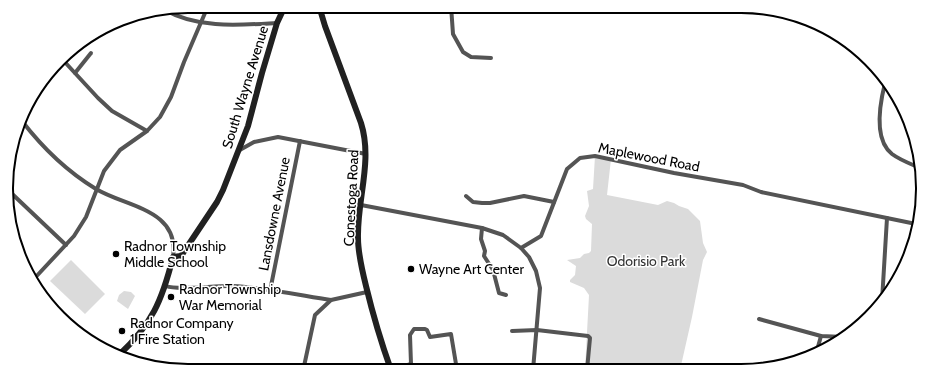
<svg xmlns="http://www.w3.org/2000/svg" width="929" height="377" viewBox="0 0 929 377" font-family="Cabin,sans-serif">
	<rect width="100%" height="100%" fill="#fff"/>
	<!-- green -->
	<g fill="#dbdbdb">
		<path d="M595 156 611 159 607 195 658 205 667 201 674 203 679 206 688 209 700 221 703 243 707 252 703 260 692 317 680 370H585L589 295 584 288 570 282V280L575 275 576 266 567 260 580 258 584 254 589 253 591 251 592 224 586 219 585 216 589 206 587 191 593 189Z"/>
		<path d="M71 260 105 294 85 314 50 281Z"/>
		<path d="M124 291 131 292 135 296 128 309 117 301 119 295Z"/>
	</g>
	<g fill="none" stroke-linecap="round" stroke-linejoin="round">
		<!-- street -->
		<g stroke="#545454" stroke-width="4">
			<path d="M451 6 453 34 463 52 471 57 491 58"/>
			<path d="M165 10C198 29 240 25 277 23"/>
			<path d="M62 59 98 98 112 111 147 131"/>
			<path d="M75 73 91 53"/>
			<path d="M885 83C880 103 873 139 892 154 900 160 911 164 920 168"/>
			<path d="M22 121C42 147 68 172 96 189 126 207 180 209 173 257"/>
			<path d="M238 151 254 142 278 137 366 154"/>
			<path d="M8 190 66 245"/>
			<path d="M466 196 473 202 482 203H490L524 196 554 202"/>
			<path d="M361 205 482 228 503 235 521 248 541 236 567 169 580 158 595 156 674 173 743 185 761 192 916 224"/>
			<path d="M482 228 481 239 485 251 484 256 493 270 499 293 506 295"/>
			<path d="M521 248 529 257 536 271 540 288 533 370"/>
			<path d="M32 281 74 236 86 217 104 171 120 150 147 131 160 117 171 97 184 62 208 6"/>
			<path d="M166 286C179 291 216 285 233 286 266 288 299 295 331 300"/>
			<path d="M270 291 300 141"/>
			<path d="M882 301 887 218"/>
			<path d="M759 319 821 336 844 337"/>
			<path d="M512 331 537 330 588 336 590 338 587 370"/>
			<path d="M816 354 821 336"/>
			<path d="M304 365 334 370 338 367 358 371"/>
			<path d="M533 366 581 370"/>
			<path d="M391 370 411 364"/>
			<path d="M416 370 411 364 410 335 414 329H425L427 330 430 337 451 334 457 370"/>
			<path d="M303 371 315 315 331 300 367 292"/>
		</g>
		<!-- secondary -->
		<g stroke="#212121" stroke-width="6">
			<path d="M319 6 325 26 361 123C373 161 357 199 358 238 358 254 362 270 366 286 373 315 381 342 391 370"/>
			<path d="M119 355C152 324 162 301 173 257L181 256 217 202 223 190 248 126 262 73 277 23 285 6"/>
		</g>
	</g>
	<!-- markers -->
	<g fill="#000" stroke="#fff" stroke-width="1.5">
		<circle cx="116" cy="254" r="4"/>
		<circle cx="411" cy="269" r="4"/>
		<circle cx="171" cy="297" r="4"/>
		<circle cx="122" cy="331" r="4"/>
	</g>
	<g text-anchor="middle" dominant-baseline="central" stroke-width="3" stroke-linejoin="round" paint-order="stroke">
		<!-- street labels -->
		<g font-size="14" fill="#000" stroke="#fff">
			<text transform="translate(245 87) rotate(-73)">South Wayne Avenue</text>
			<text transform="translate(649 157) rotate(11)">Maplewood Road</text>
			<text transform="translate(351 198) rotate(-87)">Conestoga Road</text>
			<text transform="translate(274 214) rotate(-79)">Lansdowne Avenue</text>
		</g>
		<!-- poi labels -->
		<g font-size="14" fill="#000" stroke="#fff" text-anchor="start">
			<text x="124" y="246">Radnor Township<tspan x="124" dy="16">Middle School</tspan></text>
			<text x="419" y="269">Wayne Art Center</text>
			<text x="179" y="289">Radnor Township<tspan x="179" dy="16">War Memorial</tspan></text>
			<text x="130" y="323">Radnor Company<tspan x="130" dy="16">1 Fire Station</tspan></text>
		</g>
		<!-- park labels -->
		<g font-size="14" fill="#323232" stroke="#fff">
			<text x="646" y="261">Odorisio Park</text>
		</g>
	</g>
	<!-- crop -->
	<path d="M0 0H929V377H0ZM188 13H741A175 175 0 0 1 916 188V189A175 175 0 0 1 741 364H188A175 175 0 0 1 13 189V188A175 175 0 0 1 188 13Z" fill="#fff" fill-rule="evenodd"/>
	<path fill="none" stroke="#000" stroke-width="2" d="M188 13H741A175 175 0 0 1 916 188V189A175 175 0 0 1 741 364H188A175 175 0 0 1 13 189V188A175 175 0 0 1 188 13Z"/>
</svg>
